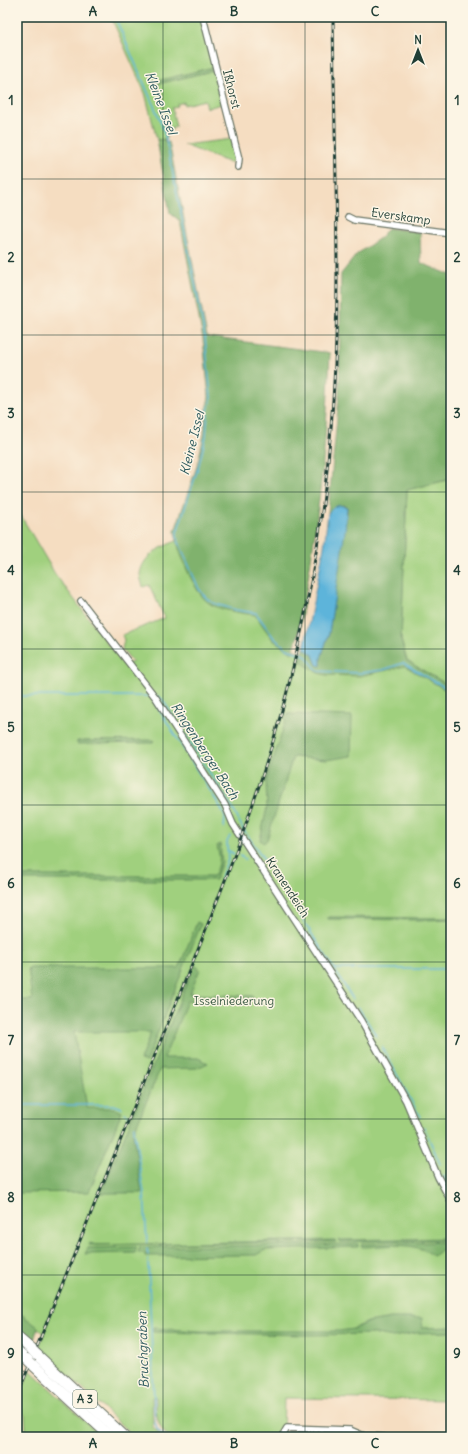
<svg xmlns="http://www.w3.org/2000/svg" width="468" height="1454" viewBox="0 0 468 1454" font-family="Delius,sans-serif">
	<rect width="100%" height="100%" fill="#fcf5e5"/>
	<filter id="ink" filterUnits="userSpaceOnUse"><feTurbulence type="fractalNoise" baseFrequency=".025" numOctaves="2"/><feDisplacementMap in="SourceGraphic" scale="8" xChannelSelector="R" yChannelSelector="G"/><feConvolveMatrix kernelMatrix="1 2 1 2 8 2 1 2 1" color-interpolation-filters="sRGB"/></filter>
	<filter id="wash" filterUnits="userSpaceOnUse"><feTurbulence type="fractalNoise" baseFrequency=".012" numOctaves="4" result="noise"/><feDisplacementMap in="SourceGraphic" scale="16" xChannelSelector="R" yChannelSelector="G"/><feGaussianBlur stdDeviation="0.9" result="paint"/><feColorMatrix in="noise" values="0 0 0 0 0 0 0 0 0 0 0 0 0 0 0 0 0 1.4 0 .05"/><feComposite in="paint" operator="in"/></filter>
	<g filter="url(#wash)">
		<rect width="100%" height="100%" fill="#f5ddc1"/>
		<!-- green -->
		<g fill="#a0d07e" stroke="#608659">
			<path d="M111 17H201L214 67 153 82 154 85 215 70 222 104 207 108 205 100 184 105V102L177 104V106L172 108 176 127H172V130L166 131 167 139 157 140 145 93Z"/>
			<path d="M232 139 237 158 230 163 184 145Z"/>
			<path d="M451 479V687L412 664 451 689V1400L284 1398 283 1437H168C156 1424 156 1413 156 1397H152L153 1427 162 1437H134L39 1348 44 1333 17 1312V509L55 574 124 665 133 662 122 649 124 640 122 635 165 618 149 585 143 587C142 583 140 578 140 574 142 556 162 546 177 541L198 591 255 612 288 648 305 653 318 668 407 661 401 640 407 490Z"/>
			<path d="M30 1370 102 1437H17V1431H26L25 1416 22 1410 17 1422V1402Z"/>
		</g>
		<!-- forest -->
		<g fill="#80b26d" stroke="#507850">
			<path d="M214 67 215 70 153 85V82Z"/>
			<path d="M164 139 165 143 169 142 207 337 330 353C327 431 320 508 307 585 303 603 300 637 292 653L273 640 255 615C241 613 225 611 212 605 195 597 177 549 175 531L197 466 204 435 206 410 209 397 203 339 180 221 170 213 157 140Z"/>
			<path d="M388 228 420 232 421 263 451 275V479L407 490 401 640 407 661 451 687V693L405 666 360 676 326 675 318 673 301 662 304 648 313 655 317 665 321 666V658L329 633 347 514V507L344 505 334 507 328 513 339 397 341 274 357 254 380 238Z"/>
			<path d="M288 714 352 716 351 756 326 760 293 757 267 840 264 843 260 840 267 807 266 781Z"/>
			<path d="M154 740 153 743 77 744V741Z"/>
			<path d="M220 844 222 862 215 880H17V876H214C220 863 221 860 217 846Z"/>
			<path d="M328 917 451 918V919L426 920 328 919Z"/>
			<path d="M197 922 201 924 146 1062 140 1060 151 1032H74L87 1108H114L122 1112 89 1192 17 1193V1000H32L28 968H179Z"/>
			<path d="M194 965 200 969 190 994 253 996 254 1000 187 1001 164 1058H198L208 1063 197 1068 160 1069 133 1134 142 1193H101Z"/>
			<path d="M451 1238V1240L339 1242V1240Z"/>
			<path d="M335 1240 336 1242 89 1245 90 1243 96 1245Z"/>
			<path d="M451 1242V1246L441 1250 433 1256C416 1240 383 1247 361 1247L362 1244Z"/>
			<path d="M358 1244V1247L265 1250 256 1255 145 1256V1253H138L140 1247Z"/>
			<path d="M137 1247 135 1253 85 1254 88 1248Z"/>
			<path d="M17 1311 38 1327 33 1343 17 1329Z"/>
			<path d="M391 1318H422V1328L451 1327V1332L416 1333 393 1337 377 1334 306 1335 153 1332V1328L200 1331H340L353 1329 368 1322Z"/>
		</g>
		<!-- water -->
		<path fill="#5db4da" stroke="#3e7887" d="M339 505 347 507 345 531 329 633 321 658V666L317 665 313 655 304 648 324 547 328 513 334 507Z"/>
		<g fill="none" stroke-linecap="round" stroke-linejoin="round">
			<!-- stream -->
			<g stroke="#5db4da" stroke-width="1.5">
				<path d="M115 17 160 120 166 139 199 303 205 338 211 398 208 410 206 436 198 468 177 532V538L199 589 207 599 213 603 236 610 256 613 274 638 287 649 305 655 318 671 360 673 383 670 403 663 451 691"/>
				<path d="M17 696H151"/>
				<path d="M157 696 162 699 233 809 243 829 274 874"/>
				<path d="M155 703 221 808 225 817 224 828"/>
				<path d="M229 851 234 854"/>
				<path d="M240 856 245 859"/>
				<path d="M220 880 228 860 227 842 230 836"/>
				<path d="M280 884 353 999"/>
				<path d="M334 969H451"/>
				<path d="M358 1007 377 1037"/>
				<path d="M382 1047 420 1117"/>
				<path d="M17 1104 23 1105H114L122 1108"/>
				<path d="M125 1113 128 1116"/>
				<path d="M135 1126 134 1131 144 1193 147 1243"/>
				<path d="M424 1127 440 1164"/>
				<path d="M444 1176 451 1188"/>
				<path d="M147 1248 148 1255"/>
				<path d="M148 1259 155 1422 157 1429 165 1437"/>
			</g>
		</g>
	</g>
	<g filter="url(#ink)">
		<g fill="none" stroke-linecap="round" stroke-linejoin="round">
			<defs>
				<g id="minor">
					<path d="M203 17 239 159 238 167"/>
					<path d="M348 217 354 220 451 233"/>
					<path d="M81 601 156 698 225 805 233 824 361 1021 406 1101 438 1177 451 1201"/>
					<path d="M284 1437V1433L287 1428 350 1430 364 1436 383 1437"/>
				</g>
				<g id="motorway">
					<path d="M17 1337 31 1349"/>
					<path d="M17 1351 27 1359"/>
					<path d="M36 1354 125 1437"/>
					<path d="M32 1364 111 1437"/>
				</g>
			</defs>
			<!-- minor casing -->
			<use href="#minor" stroke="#6a7565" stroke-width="8"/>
			<!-- motorway casing -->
			<use href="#motorway" stroke="#6a7565" stroke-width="12"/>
			<!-- minor -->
			<use href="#minor" stroke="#fff" stroke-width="5.5"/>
			<!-- motorway -->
			<use href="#motorway" stroke="#fff" stroke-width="10"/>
			<defs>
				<path id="rail" d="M17 1396C66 1276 114 1155 163 1035 214 910 266 787 296 655 325 531 337 403 337 276 337 190 334 103 333 17"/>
			</defs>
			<!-- rail casing -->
			<use href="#rail" stroke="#1f3d34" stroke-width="3"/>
			<!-- rail -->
			<use href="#rail" stroke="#fcf5e5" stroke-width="1.5" stroke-dasharray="4.5" stroke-linecap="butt"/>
			<defs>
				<g id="motorway-bridge">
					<path d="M31 1349 36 1354"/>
					<path d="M27 1359 32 1364"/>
				</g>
			</defs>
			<!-- motorway-bridge casing -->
			<use href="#motorway-bridge" stroke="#6a7565" stroke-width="12" stroke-linecap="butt"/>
			<!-- motorway-bridge -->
			<use href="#motorway-bridge" stroke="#fff" stroke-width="10"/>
		</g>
	</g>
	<!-- grid -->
	<path fill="none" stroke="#1f3d34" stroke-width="1" stroke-opacity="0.55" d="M163 17V1437M305 17V1437M17 179H451M17 335H451M17 492H451M17 649H451M17 805H451M17 962H451M17 1119H451M17 1275H451"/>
	<g text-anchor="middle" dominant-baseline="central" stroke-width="3" stroke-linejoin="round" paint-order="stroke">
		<!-- shield labels -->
		<rect fill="#fcf5e5" stroke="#617469" stroke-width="1" x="73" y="1390" width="24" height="18" rx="3"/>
		<g font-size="11" font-weight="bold" fill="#1f3d34">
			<text x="85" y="1399">A 3</text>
		</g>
		<!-- street labels -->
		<g font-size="12" fill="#1f3d34" stroke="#fcf5e5">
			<text transform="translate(232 89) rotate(76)">Ißhorst</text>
			<text transform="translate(401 216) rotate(8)">Everskamp</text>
			<text transform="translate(288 887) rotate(57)">Kranendeich</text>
		</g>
		<!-- park labels -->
		<g font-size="12" fill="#395a43" stroke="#fcf5e5">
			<text x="234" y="1000">Isselniederung</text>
		</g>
		<!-- water labels -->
		<g font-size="13" font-style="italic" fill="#2e5b5e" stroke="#fcf5e5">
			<text transform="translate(161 103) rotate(69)">Kleine Issel</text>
			<text transform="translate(192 443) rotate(-76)">Kleine Issel</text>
			<text transform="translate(205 751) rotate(57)">Ringenberger Bach</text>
			<text transform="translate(143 1350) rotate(-92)">Bruchgraben</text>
		</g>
	</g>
	<!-- margin -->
	<rect width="468" height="1454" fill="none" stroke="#fcf5e5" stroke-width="44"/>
	<!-- north arrow -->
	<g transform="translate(418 50)" stroke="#fcf5e5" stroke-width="3" paint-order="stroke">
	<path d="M0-3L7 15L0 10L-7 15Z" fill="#1f3d34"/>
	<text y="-6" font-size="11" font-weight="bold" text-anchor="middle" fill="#1f3d34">N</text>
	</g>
	<rect x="22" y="22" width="424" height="1410" fill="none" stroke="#1f3d34" stroke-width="1.5"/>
	<g font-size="13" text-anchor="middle" font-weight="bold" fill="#1f3d34">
		<text x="93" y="16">A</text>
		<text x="234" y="16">B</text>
		<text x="375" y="16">C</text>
		<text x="11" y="105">1</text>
		<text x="457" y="105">1</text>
		<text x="11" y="262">2</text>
		<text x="457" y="262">2</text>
		<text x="11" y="418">3</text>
		<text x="457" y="418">3</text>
		<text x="11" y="575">4</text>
		<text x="457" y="575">4</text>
		<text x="11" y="732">5</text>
		<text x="457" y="732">5</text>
		<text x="11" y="888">6</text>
		<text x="457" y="888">6</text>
		<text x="11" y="1045">7</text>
		<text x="457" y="1045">7</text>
		<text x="11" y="1202">8</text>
		<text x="457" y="1202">8</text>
		<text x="11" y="1358">9</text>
		<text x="457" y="1358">9</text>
		<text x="93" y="1448">A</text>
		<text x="234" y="1448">B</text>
		<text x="375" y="1448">C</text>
	</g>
</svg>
